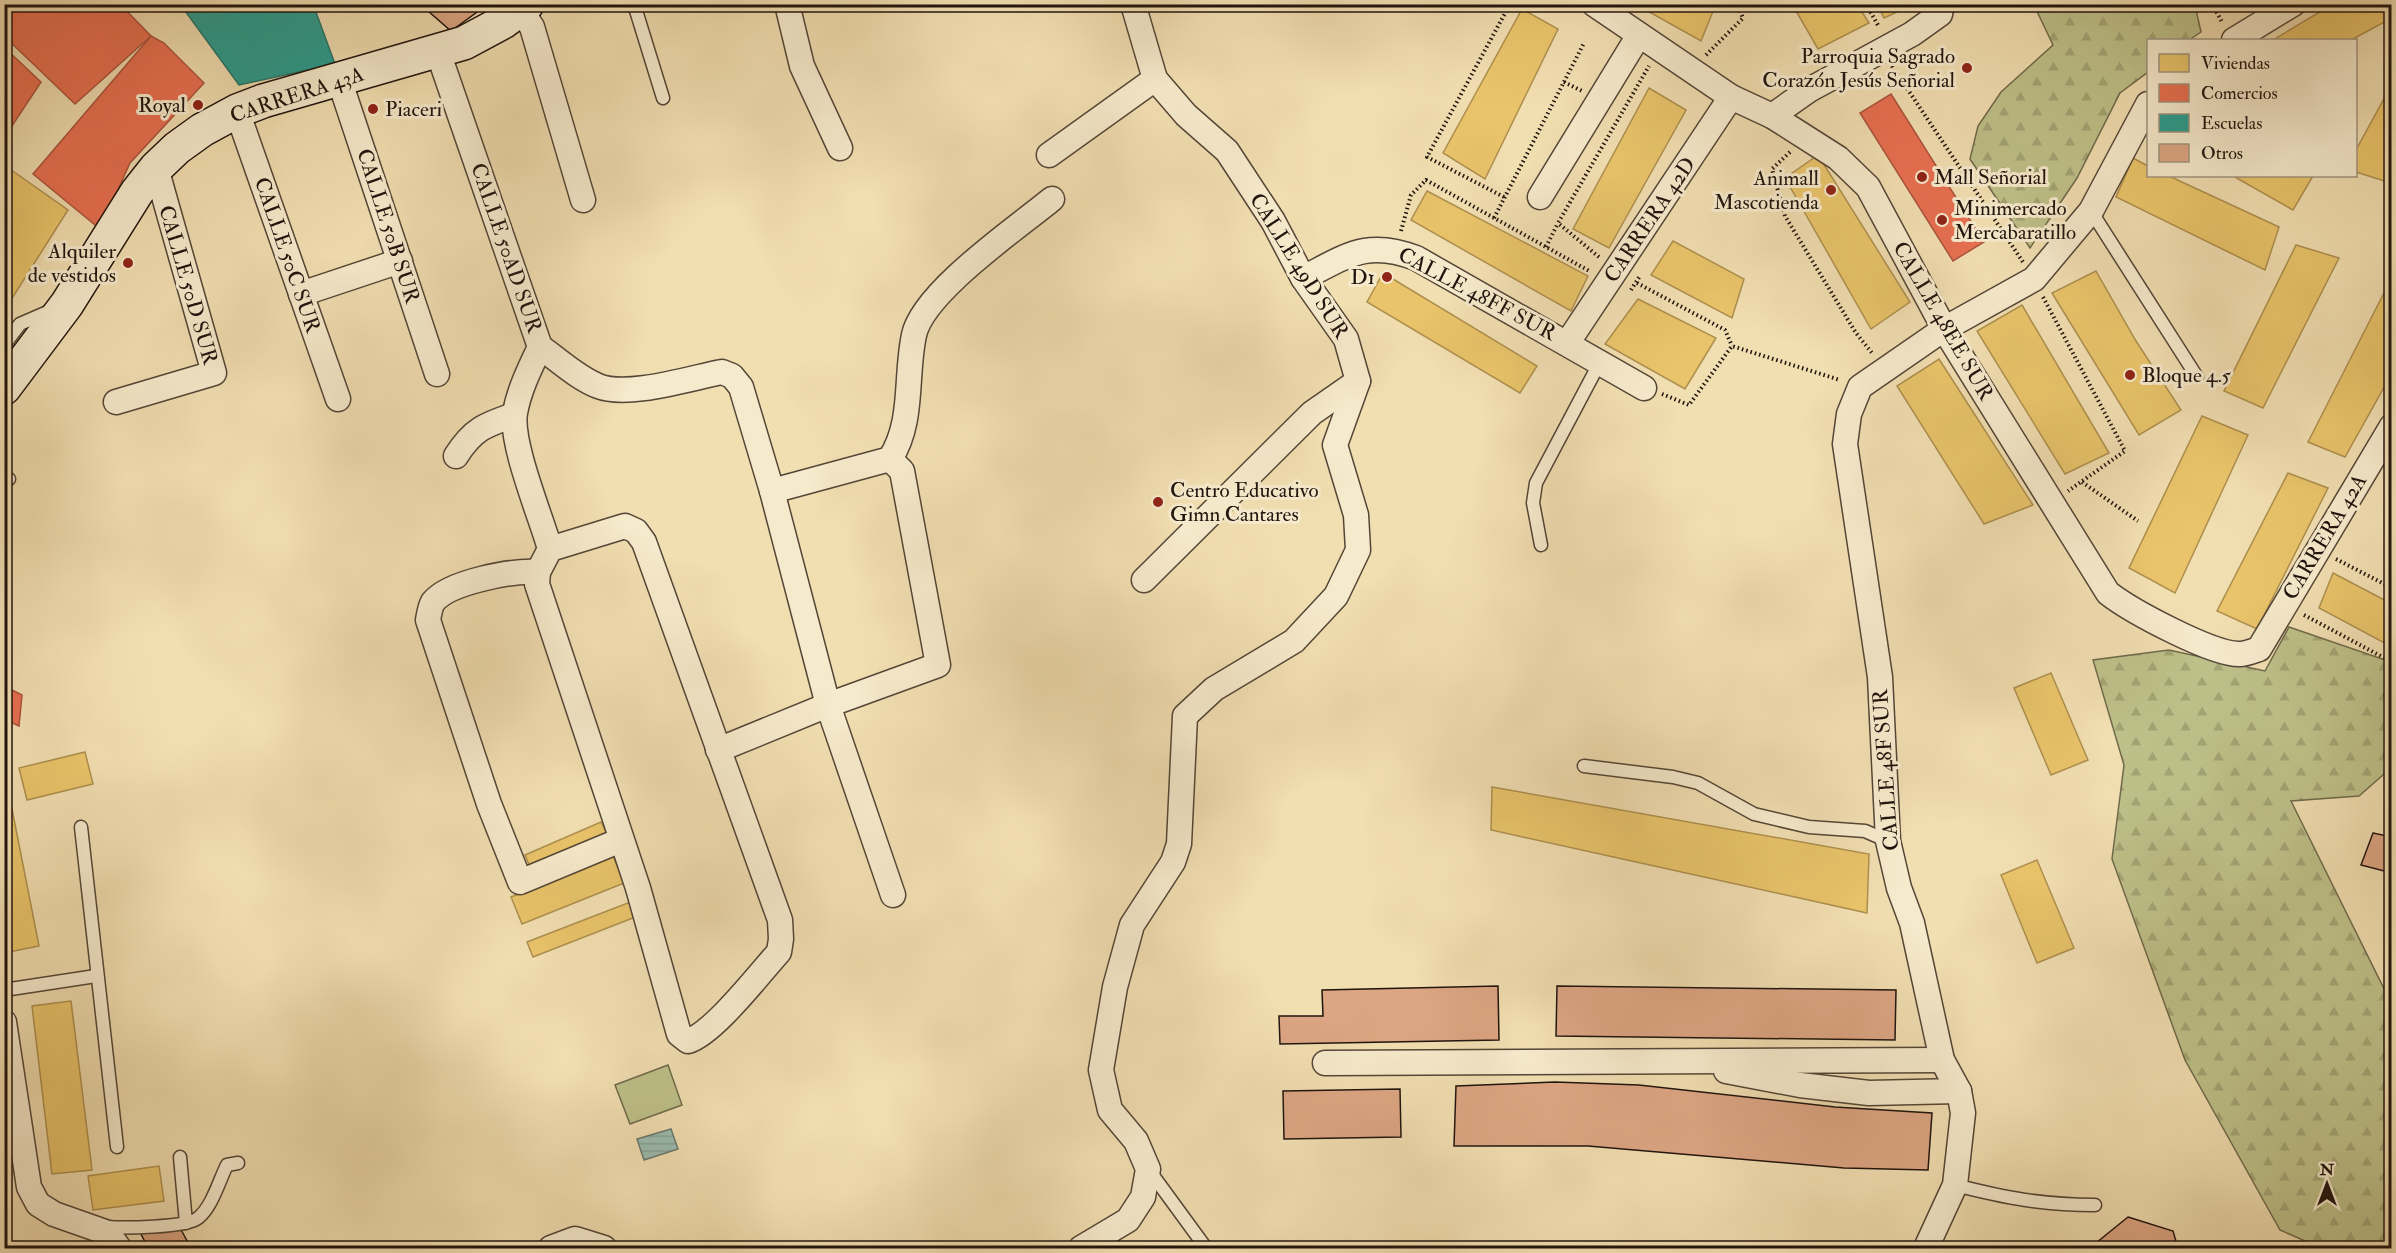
<svg xmlns="http://www.w3.org/2000/svg" width="2396" height="1253" viewBox="0 0 2396 1253" font-family="'IM FELL Double Pica',serif">
	<defs>
		<pattern id="forest-firs" width="22" height="20" patternUnits="userSpaceOnUse" patternTransform="scale(1.5)"><rect width="22" height="20" fill="#bec089"/><path d="M5 1l3.5 6h-7zM16 11l3.5 6h-7z" fill="#a3a475"/></pattern>
		<pattern id="water-rules" width="6" height="5" patternUnits="userSpaceOnUse" patternTransform="scale(1.5)"><rect width="6" height="5" fill="#9bbcb0"/><path d="M0 2.5h6" fill="none" stroke="#85a196"/></pattern>
	</defs>
	<rect width="100%" height="100%" fill="#f1deb1"/>
	<filter id="stains"><feTurbulence type="fractalNoise" baseFrequency=".00333" numOctaves="4"/><feColorMatrix values="0 0 0 0 .2 0 0 0 0 .09 0 0 0 0 .02 0 0 0 .5 -.17"/></filter>
	<radialGradient id="worn" r=".72"><stop offset=".6" stop-color="#630" stop-opacity="0"/><stop offset="1" stop-color="#630" stop-opacity=".3"/></radialGradient>
	<!-- forest -->
	<g fill="url(#forest-firs)" stroke="#6f6a4c" stroke-width="1.5">
		<path d="M2034 5H2195L2201 32 2189 40H2148V72L2120 93 2077 178 2030 248 1970 159 1978 126 2001 92 2053 45Z"/>
		<path d="M2289 627 2391 662V768L2359 796 2291 801 2391 1003V1248H2321L2280 1230 2185 1060 2112 859 2124 765 2093 660 2169 650 2265 671Z"/>
	</g>
	<!-- garden -->
	<path fill="#bec089" stroke="#6f6a4c" stroke-width="1.5" d="M668 1065 682 1105 630 1124 615 1085Z"/>
	<!-- water -->
	<path fill="url(#water-rules)" stroke="#6a796f" stroke-width="1.5" d="M671 1129 678 1149 644 1160 637 1139Z"/>
	<!-- homes -->
	<g fill="#e9c46a" stroke="#ad8f4e" stroke-width="1.5">
		<path d="M1635 4H1716L1701 41Z"/>
		<path d="M1792 4H1857L1869 23 1818 49Z"/>
		<path d="M1877 4H1914L1884 18Z"/>
		<path d="M2333 4H2392V18L2351 40H2273Z"/>
		<path d="M1522 9 1558 29 1485 179 1443 153Z"/>
		<path d="M2392 84V181L2391 183 2356 172V150Z"/>
		<path d="M1649 88 1686 110 1609 248 1573 229Z"/>
		<path d="M1818 155 1910 302 1871 329 1785 178Z"/>
		<path d="M2133 158 2148 166V176H2169L2279 227 2265 270 2116 197Z"/>
		<path d="M7 167 68 210 4 311V171Z"/>
		<path d="M2233 176H2313L2293 210Z"/>
		<path d="M1427 191 1588 276 1571 311 1411 220Z"/>
		<path d="M1673 241 1744 279 1732 318 1651 275Z"/>
		<path d="M2296 245 2339 258 2263 408 2224 391Z"/>
		<path d="M2096 271 2136 341 2181 410 2139 435 2052 293Z"/>
		<path d="M1383 273 1537 366 1520 393 1367 302Z"/>
		<path d="M2386 289 2392 292V373L2345 457 2308 442Z"/>
		<path d="M1638 299 1716 338 1685 389 1605 344Z"/>
		<path d="M2022 305 2109 453 2065 474 1977 331Z"/>
		<path d="M1939 359 2033 505 1984 524 1897 386Z"/>
		<path d="M2202 416 2248 435 2175 593 2129 568Z"/>
		<path d="M2288 473 2328 488 2257 629 2217 611Z"/>
		<path d="M2333 573 2392 604V647L2319 608Z"/>
		<path d="M2051 673 2088 760 2051 775 2014 688Z"/>
		<path d="M85 752 93 784 27 800 19 768Z"/>
		<path d="M1492 787 1869 854 1867 913 1491 830Z"/>
		<path d="M12 809 39 946 4 953V811Z"/>
		<path d="M601 822 607 834 530 867 525 855Z"/>
		<path d="M613 856 624 883 522 924 511 897Z"/>
		<path d="M2037 860 2074 948 2037 963 2001 875Z"/>
		<path d="M633 901 638 916 533 957 527 942Z"/>
		<path d="M71 1001 92 1170 52 1174 32 1006Z"/>
		<path d="M159 1166 164 1201 93 1210 88 1176Z"/>
	</g>
	<!-- shops -->
	<g fill="#e76f51" stroke="#ab543d" stroke-width="1.5">
		<path d="M4 4H120L151 36 75 104 4 36Z"/>
		<path d="M151 36 164 43 204 83 130 163 100 229 33 174Z"/>
		<path d="M4 47 41 82 4 138Z"/>
		<path d="M1891 94 1984 242 1953 261 1860 113Z"/>
		<path d="M4 686 22 695 19 726 4 719Z"/>
	</g>
	<!-- schools -->
	<path fill="#2a9d8f" stroke="#277468" stroke-width="1.5" d="M180 4H313L335 64 239 85Z"/>
	<!-- building -->
	<g fill="#dca583" stroke="#20140e" stroke-width="1.5">
		<path d="M420 4H488L451 31Z"/>
		<path d="M2373 833 2392 837V873L2361 865Z"/>
		<path d="M1498 986 1499 1040 1280 1044 1279 1016H1323L1322 990Z"/>
		<path d="M1557 986 1896 990 1895 1040 1556 1036Z"/>
		<path d="M1555 1082 1639 1085 1835 1107 1932 1113 1928 1170 1844 1168 1588 1146H1454L1456 1086Z"/>
		<path d="M1400 1089 1401 1137 1284 1139 1283 1091Z"/>
		<path d="M2128 1217 2173 1231 2178 1248H2110L2096 1243Z"/>
		<path d="M179 1226 191 1248H148L140 1232Z"/>
	</g>
	<g fill="none" stroke-linecap="round" stroke-linejoin="round">
		<defs>
			<g id="service">
				<path d="M634 4 663 98"/>
				<path d="M2091 211 2197 377"/>
				<path d="M4 345 20 324 50 311"/>
				<path d="M4 479H9"/>
				<path d="M1541 545 1533 503 1536 483 1600 362"/>
				<path d="M1584 766 1673 777 1698 783 1754 814 1809 827 1865 831 1888 841"/>
				<path d="M81 827 117 1147"/>
				<path d="M4 990 96 976"/>
				<path d="M180 1157 186 1223"/>
				<path d="M1149 1170 1206 1248"/>
				<path d="M1955 1185C2006 1198 2043 1205 2095 1205"/>
				<path d="M106 1227C122 1228 186 1228 198 1218 212 1207 219 1181 227 1165L238 1163"/>
			</g>
			<g id="minor">
				<path d="M787 4 802 66 840 148"/>
				<path d="M1594 4 1731 97 1772 116 1838 158 1868 187 1946 332 2108 593C2131 611 2213 655 2240 654 2246 654 2253 651 2259 649L2392 426"/>
				<path d="M520 9 532 27 583 200"/>
				<path d="M2234 40 2293 4"/>
				<path d="M438 52 540 347C530 368 519 390 515 413 510 443 541 517 550 549"/>
				<path d="M339 79 437 374"/>
				<path d="M237 111 338 399"/>
				<path d="M1772 116 1809 90 1912 34 1940 14 1942 4"/>
				<path d="M1049 155 1155 79"/>
				<path d="M1540 197 1639 35"/>
				<path d="M1303 278C1347 256 1367 239 1416 258L1644 388"/>
				<path d="M301 294 400 261"/>
				<path d="M1568 342 1731 97"/>
				<path d="M540 347C559 360 576 377 598 386 628 398 690 378 722 372L732 376 741 387 772 491 828 705 893 895"/>
				<path d="M116 402 214 373 156 168"/>
				<path d="M456 456C473 429 485 425 514 415"/>
				<path d="M772 491 890 459C914 422 905 377 914 335 923 292 1017 228 1052 199"/>
				<path d="M625 526 636 531 644 542 780 920 781 939 779 952C760 973 713 1034 688 1041L679 1034 638 888 537 584 538 572 550 549Z"/>
				<path d="M538 572C513 570 449 582 433 602 430 607 429 615 428 620L489 804 520 882 621 840"/>
				<path d="M1144 580 1312 413 1358 381"/>
				<path d="M718 750 828 705 938 665 902 471 890 459"/>
				<path d="M4 1022 29 1187 38 1204 54 1214 108 1233 119 1248"/>
				<path d="M1325 1063 1942 1060"/>
				<path d="M1726 1071 1800 1085 1869 1093 1959 1091"/>
				<path d="M551 1248 575 1239 604 1248"/>
				<path d="M1081 1248 1128 1220 1143 1197 1148 1169 1136 1141 1110 1110 1101 1070 1115 987 1132 925 1173 862 1179 844 1185 716 1214 689 1294 641 1336 596 1358 550 1356 515 1335 445 1358 381 1346 339 1303 278 1273 221 1227 151 1186 115 1155 79 1133 4"/>
				<path d="M1926 1248 1955 1185 1963 1113 1959 1091 1942 1060 1912 923 1899 888 1888 841 1880 677 1845 444 1849 414 1860 387 1944 329 2034 279 2091 211 2148 104"/>
			</g>
			<path id="secondary" d="M4 388 67 304 137 192 156 168 177 148 202 130 237 111 263 101 464 43 503 22 527 4"/>
		</defs>
		<!-- service casing -->
		<use href="#service" stroke="#544637" stroke-width="15"/>
		<!-- minor casing -->
		<use href="#minor" stroke="#544637" stroke-width="27"/>
		<!-- secondary casing -->
		<use href="#secondary" stroke="#20140e" stroke-width="36"/>
		<!-- path -->
		<g stroke="#20140e" stroke-width="4" stroke-dasharray="1.5 3" stroke-linecap="butt">
			<path d="M1866 4 1879 27"/>
			<path d="M2212 4 2222 22"/>
			<path d="M1706 55 1743 18 1737 4"/>
			<path d="M1892 66 2023 262"/>
			<path d="M1564 82 1582 91"/>
			<path d="M1790 152 1772 169 1785 216 1856 333 1872 353"/>
			<path d="M1504 197 1427 157 1510 4"/>
			<path d="M1494 218 1584 43"/>
			<path d="M1401 231 1411 195 1426 180 1591 272"/>
			<path d="M1546 247 1558 223"/>
			<path d="M1599 257 1558 223 1649 66"/>
			<path d="M1637 283 1725 330 1732 346"/>
			<path d="M1631 290 1640 276"/>
			<path d="M2043 297 2125 451 2068 491"/>
			<path d="M1662 394 1689 405 1732 346 1840 380"/>
			<path d="M2082 482 2138 521"/>
			<path d="M2336 559 2392 588"/>
			<path d="M2304 615 2392 662"/>
		</g>
		<!-- service -->
		<use href="#service" stroke="#f6eacc" stroke-width="12"/>
		<!-- minor -->
		<use href="#minor" stroke="#f6eacc" stroke-width="24"/>
		<!-- secondary -->
		<use href="#secondary" stroke="#f6eacc" stroke-width="33"/>
	</g>
	<!-- markers -->
	<g fill="#8f2418" stroke="#f6eacc" stroke-width="2">
		<circle cx="1967" cy="68" r="6"/>
		<circle cx="198" cy="105" r="6"/>
		<circle cx="373" cy="109" r="6"/>
		<circle cx="1922" cy="177" r="6"/>
		<circle cx="1831" cy="190" r="6"/>
		<circle cx="1942" cy="220" r="6"/>
		<circle cx="128" cy="263" r="6"/>
		<circle cx="1387" cy="277" r="6"/>
		<circle cx="2130" cy="375" r="6"/>
		<circle cx="1158" cy="502" r="6"/>
	</g>
	<g text-anchor="middle" dominant-baseline="central" stroke-width="6" stroke-linejoin="round" paint-order="stroke">
		<!-- poi labels -->
		<g font-size="21" fill="#20140e" stroke="#f6eacc" text-anchor="end">
			<text x="1955" y="56">Parroquia Sagrado<tspan x="1955" dy="24">Corazón Jesús Señorial</tspan></text>
			<text x="186" y="105">Royal</text>
			<text x="385" y="109" text-anchor="start">Piaceri</text>
			<text x="1934" y="177" text-anchor="start">Mall Señorial</text>
			<text x="1819" y="178">Animall<tspan x="1819" dy="24">Mascotienda</tspan></text>
			<text x="1954" y="208" text-anchor="start">Minimercado<tspan x="1954" dy="24">Mercabaratillo</tspan></text>
			<text x="116" y="251">Alquiler<tspan x="116" dy="24">de vestidos</tspan></text>
			<text x="1375" y="277">D1</text>
			<text x="2142" y="375" text-anchor="start">Bloque 4.5</text>
			<text x="1170" y="490" text-anchor="start">Centro Educativo<tspan x="1170" dy="24">Gimn Cantares</tspan></text>
		</g>
		<!-- street labels -->
		<g font-size="21" fill="#20140e" stroke="#f6eacc">
			<text transform="translate(297 95) rotate(-18)">CARRERA 43A</text>
			<text transform="translate(1650 220) rotate(-56)">CARRERA 42D</text>
			<text transform="translate(388 226) rotate(72)">CALLE 50B SUR</text>
			<text transform="translate(506 248) rotate(71)">CALLE 50AD SUR</text>
			<text transform="translate(287 255) rotate(71)">CALLE 50C SUR</text>
			<text transform="translate(1299 266) rotate(58)">CALLE 49D SUR</text>
			<text transform="translate(188 285) rotate(74)">CALLE 50D SUR</text>
			<text transform="translate(1477 294) rotate(28)">CALLE 48FF SUR</text>
			<text transform="translate(1943 321) rotate(60)">CALLE 48EE SUR</text>
			<text transform="translate(2325 537) rotate(-59)">CARRERA 42A</text>
			<text transform="translate(1886 770) rotate(-94)">CALLE 48F SUR</text>
		</g>
	</g>
	<!-- margin -->
	<rect width="2396" height="1253" fill="none" stroke="#f1deb1" stroke-width="24"/>
	<rect x="6" y="6" width="2384" height="1241" fill="none" stroke="#20140e" stroke-width="3"/>
	<rect x="12" y="12" width="2372" height="1229" fill="none" stroke="#20140e" stroke-width="1.5"/>
	<!-- legend -->
	<rect x="2147" y="39" width="210" height="138" fill="#f6eacc" stroke="#a09480" stroke-width="1.5"/>
	<rect x="2159" y="54" width="30" height="18" fill="#e9c46a" stroke="#a09480" stroke-width="1.5"/>
	<text x="2201" y="69" font-size="18" fill="#20140e">Viviendas</text>
	<rect x="2159" y="84" width="30" height="18" fill="#e76f51" stroke="#a09480" stroke-width="1.5"/>
	<text x="2201" y="99" font-size="18" fill="#20140e">Comercios</text>
	<rect x="2159" y="114" width="30" height="18" fill="#2a9d8f" stroke="#a09480" stroke-width="1.5"/>
	<text x="2201" y="129" font-size="18" fill="#20140e">Escuelas</text>
	<rect x="2159" y="144" width="30" height="18" fill="#dca583" stroke="#a09480" stroke-width="1.5"/>
	<text x="2201" y="159" font-size="18" fill="#20140e">Otros</text>
	<!-- north arrow -->
	<g transform="translate(2327 1184)" stroke="#f6eacc" stroke-width="4.5" paint-order="stroke">
	<path d="M0-4.5L10 22L0 15L-10 22Z" fill="#20140e"/>
	<text y="-9" font-size="16" font-weight="bold" text-anchor="middle" fill="#20140e">N</text>
	</g>
	<rect width="100%" height="100%" filter="url(#stains)"/>
	<rect width="100%" height="100%" fill="url(#worn)"/>
</svg>
